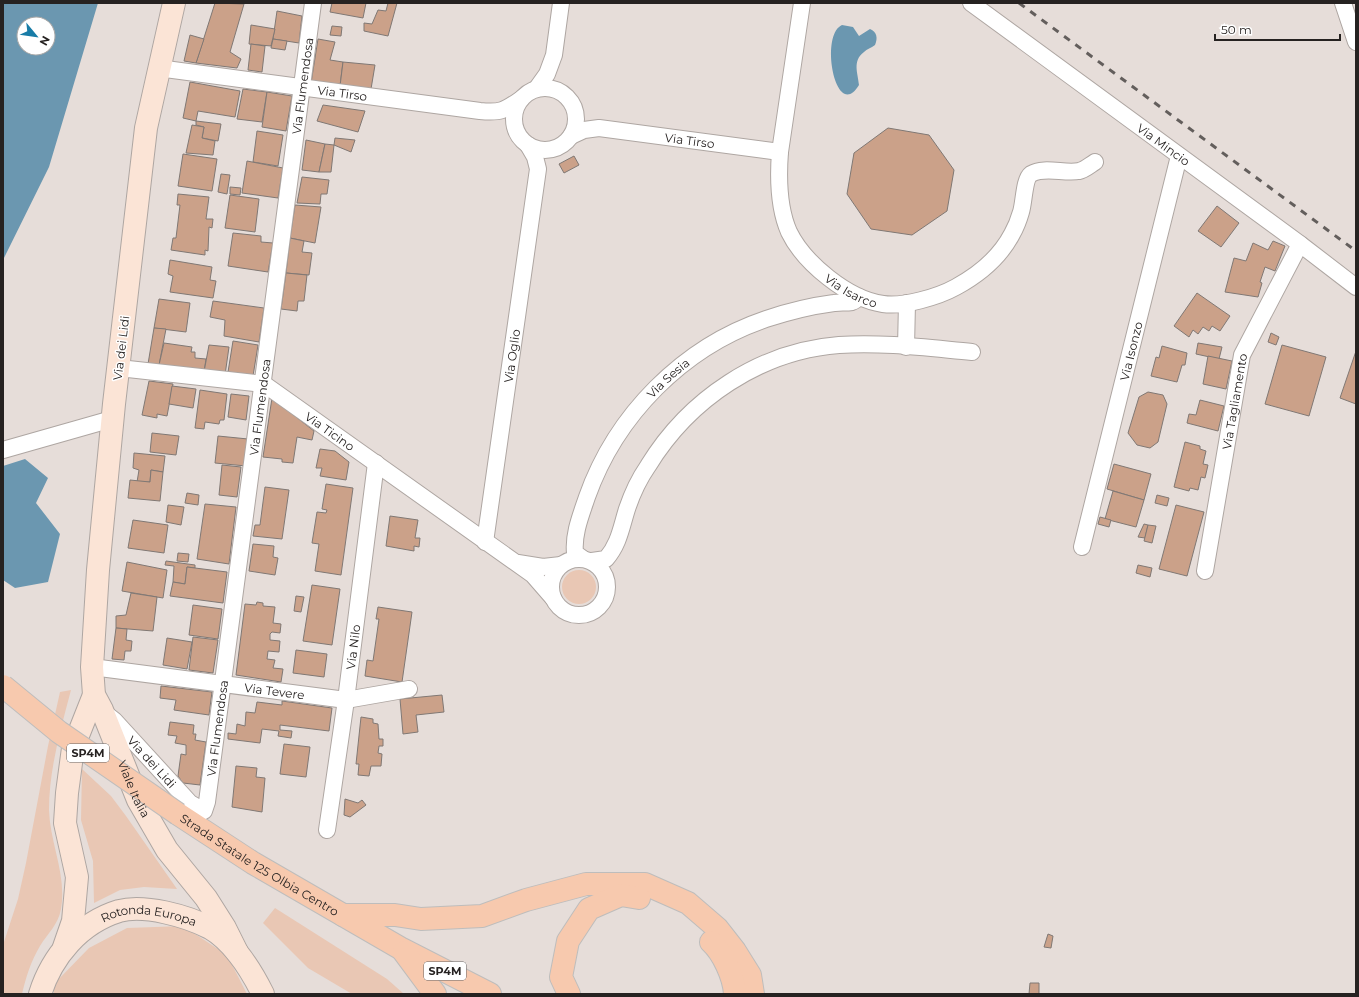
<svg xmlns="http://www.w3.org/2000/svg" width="1359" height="997" viewBox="0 0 1359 997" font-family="Montserrat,sans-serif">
	<rect width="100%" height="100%" fill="#e6ddd9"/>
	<!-- green -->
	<g fill="#e9c7b4">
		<circle cx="579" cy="587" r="17"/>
		<path d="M71 690C61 728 49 769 49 810 50 844 67 875 61 909 58 925 48 933 40 946 31 961 26 977 22 994H3V945L18 899 26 863 48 746 60 692Z"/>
		<path d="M82 769 111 796 126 816 177 889 144 887 120 890 94 903 93 861 81 820Z"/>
		<path d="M275 908 387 979 404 994H352L308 968 263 923Z"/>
		<path d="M183 926 227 955 247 994H54V984L89 948 127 928Z"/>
	</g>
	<!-- water -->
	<g fill="#6b97b0" fill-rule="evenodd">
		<path d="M3 3H98L49 167 3 260ZM24 24H48V48H24Z"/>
		<path d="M842 25 853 27 859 36 870 29C877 32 878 38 875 45 871 48 867 49 864 52 852 61 858 73 859 85 836 123 819 35 842 25Z"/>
		<path d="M25 459 48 478 36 503 60 534 48 582 15 588 3 580V466Z"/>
	</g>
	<!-- building -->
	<g fill="#cba189" stroke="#807874">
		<path d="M215 3 244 4 230 52 241 59 237 68 196 63Z"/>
		<path d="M332 3H366L363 18 330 12Z"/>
		<path d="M388 3H397L388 36 364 31V23L372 24 378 10 386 11Z"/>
		<path d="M277 11 302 16 299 43 273 39Z"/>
		<path d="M251 25 275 29 271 46 249 44Z"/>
		<path d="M332 26 342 27 341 36 330 35Z"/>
		<path d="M190 35 204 39 196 63 184 61Z"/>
		<path d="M273 39 287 41 285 50 271 48Z"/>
		<path d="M318 39 335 42 330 60 343 62 340 86 311 83Z"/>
		<path d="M251 44 265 46 262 72 248 70Z"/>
		<path d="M343 62 375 65 371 89 340 86Z"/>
		<path d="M190 82 240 91 235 117 198 111 196 121 183 118Z"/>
		<path d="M243 89 267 92 262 122 237 119Z"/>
		<path d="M267 92 292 96 286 131 262 127Z"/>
		<path d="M323 105 365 111 358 132 317 121Z"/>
		<path d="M196 121 221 124 218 141 202 138 204 127 196 125Z"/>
		<path d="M192 125 204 127 202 138 215 141 213 155 186 153Z"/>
		<path d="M888 128 929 135 954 170 947 211 912 235 871 229 847 194 854 153Z"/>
		<path d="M257 131 283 135 278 166 253 162Z"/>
		<path d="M335 138 355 140 351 152 334 145Z"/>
		<path d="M306 140 325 144 319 172 302 170Z"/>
		<path d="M325 144 334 145 331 172H319Z"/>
		<path d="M183 154 217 159 212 191 178 186Z"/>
		<path d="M574 156 579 165 564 173 559 164Z"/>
		<path d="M247 161 283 168 278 198 242 193Z"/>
		<path d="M221 174 230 175 227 194 218 192Z"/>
		<path d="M302 177 329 180 327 194H321L320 204 297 203Z"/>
		<path d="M230 187 241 188 240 195 230 194Z"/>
		<path d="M178 194 209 197 206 219H213L212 228 209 227 208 251 205 250V255L171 250 173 238H176L180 205H177Z"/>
		<path d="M230 195 259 199 255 232 225 228Z"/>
		<path d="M295 205 321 207 315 243 290 238Z"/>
		<path d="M1217 206 1239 223 1221 247 1198 231Z"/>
		<path d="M233 233 261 236V242L273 243 268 272 228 266Z"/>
		<path d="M290 238 304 241 302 252 312 253 309 275 286 273Z"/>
		<path d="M1273 241 1285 246 1275 271 1265 267 1260 282 1262 283 1258 297 1225 292 1234 258 1246 261 1253 243 1268 250Z"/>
		<path d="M170 260 212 267 210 280 216 281 213 298 170 292 173 276 168 274Z"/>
		<path d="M286 273 307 275 304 301H298L297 311 281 309Z"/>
		<path d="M1197 293 1230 316 1220 331 1212 326 1209 331 1203 327 1198 334 1193 330 1189 337 1174 326Z"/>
		<path d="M159 299 190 303 186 332 154 328Z"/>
		<path d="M213 301 264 308 259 342 224 336 225 320 210 317Z"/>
		<path d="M154 328 166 329 159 365 148 364Z"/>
		<path d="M1271 333 1279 337 1276 345 1268 342Z"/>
		<path d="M233 341 258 345 253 376 228 372Z"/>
		<path d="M164 343 192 347 191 352H195V358L206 359 204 372 159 365Z"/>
		<path d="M1198 343 1222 347 1219 359 1196 354Z"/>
		<path d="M209 345 229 347 225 375 204 372Z"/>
		<path d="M1282 345 1326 357 1309 416 1265 404Z"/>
		<path d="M1162 346 1187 353 1185 365H1182L1177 382 1151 376 1156 357 1159 358Z"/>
		<path d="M1356 351V404L1340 398Z"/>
		<path d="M1208 356 1232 361 1226 389 1203 384Z"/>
		<path d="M149 381 173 384 167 416 157 414V418L142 415Z"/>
		<path d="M172 386 196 389 193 408 169 404Z"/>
		<path d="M200 390 227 394 224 420H220L219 424 205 422 204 429 195 428Z"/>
		<path d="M1148 392 1163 395 1167 404 1158 442 1150 448 1137 445 1128 433 1139 397Z"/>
		<path d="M231 394 249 396 246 420 228 417Z"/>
		<path d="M272 398 314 431 312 440 297 437 293 463 282 462V459L263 457Z"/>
		<path d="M1200 400 1224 406 1218 431 1187 423 1189 414 1196 415Z"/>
		<path d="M152 433 179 436 176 455 150 452Z"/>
		<path d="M218 436 248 439 246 466 215 463Z"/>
		<path d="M1185 442 1200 446V449L1206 451 1203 464 1208 465 1205 478 1201 477 1198 490 1190 488 1189 491 1174 487Z"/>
		<path d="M320 449 335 451 349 462 346 480 320 476 322 468H316Z"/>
		<path d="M134 453 165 456 163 472 151 470 150 482H137L139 470 133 468Z"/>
		<path d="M1114 464 1151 474 1144 500 1107 489Z"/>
		<path d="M222 465 241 467 237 497 219 495Z"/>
		<path d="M151 470 163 472 160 501 128 498 130 480 150 482Z"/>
		<path d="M326 484 353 488 341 575 315 571 319 544 312 543 317 512 326 513 327 510 322 509Z"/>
		<path d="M265 487 289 490 282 539 253 536 255 525H260Z"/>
		<path d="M1113 491 1144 500 1136 527 1105 519Z"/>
		<path d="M187 493 199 495 198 505 185 503Z"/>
		<path d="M1157 495 1169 498 1167 506 1155 503Z"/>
		<path d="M205 504 236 507 229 564 197 559Z"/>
		<path d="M168 505 184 507 181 525 166 522Z"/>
		<path d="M1176 505 1204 512 1187 576 1159 569Z"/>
		<path d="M390 516 418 520 415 538H420L419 547 414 546V551L386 546Z"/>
		<path d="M1100 517 1111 520 1109 527 1098 524Z"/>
		<path d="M133 520 168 525 164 553 128 548Z"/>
		<path d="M1144 524 1148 525 1145 538 1138 537Z"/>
		<path d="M1148 525 1156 526 1152 543 1144 541Z"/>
		<path d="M253 544 274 546 273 557 278 558 275 575 249 571Z"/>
		<path d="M178 553 189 554 188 562 177 561Z"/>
		<path d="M166 561 195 565V568L187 567 185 584 173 582 174 566 165 565Z"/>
		<path d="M127 562 167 570 163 598 122 591Z"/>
		<path d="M1138 565 1152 568 1150 577 1136 573Z"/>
		<path d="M187 567 227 572 223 603 170 596 173 582 185 584Z"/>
		<path d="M312 585 340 589 332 645 303 641Z"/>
		<path d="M131 593 157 597 153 631 116 628V616L126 615Z"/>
		<path d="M296 596 304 597 301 612 294 611Z"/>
		<path d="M257 602 263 603V606L275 607 273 623 281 624 280 633 272 632 270 634V640L280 641 279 652 268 651 267 659 275 660 273 668 283 669 281 682 236 675 245 604 256 605Z"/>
		<path d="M193 605 222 609 218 639 189 635Z"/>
		<path d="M378 607 412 612 402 682 365 676 367 660 373 661 379 619H376Z"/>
		<path d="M116 628 127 629 126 640 132 641 131 651H125L124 660 112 659Z"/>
		<path d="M193 637 218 640 213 673 189 670Z"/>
		<path d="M167 638 192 642 187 669 163 665Z"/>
		<path d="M296 650 327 654 324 677 293 673Z"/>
		<path d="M161 686 212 692 209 715 174 710 176 700 160 698Z"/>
		<path d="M442 695 444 712 416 715 418 732 403 734 400 699Z"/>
		<path d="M282 701 332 708 329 731 280 725V730L292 731 291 738 278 736 279 731 262 729 260 743 228 739V733L236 734 237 724 245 726 246 712 255 713 257 702 282 705Z"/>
		<path d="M361 717 373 719V723L378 724 379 739H383V746H379L378 753 382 754 381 766H371L369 776 358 775 359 764H356Z"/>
		<path d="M170 722 194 725 193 734H196L195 740 206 742 200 785 183 783 178 776 181 754 186 755V745L175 743 177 736 168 735Z"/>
		<path d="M284 744 310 747 306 777 280 774Z"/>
		<path d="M236 766 257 768 256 777 265 778 262 812 232 807Z"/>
		<path d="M345 799 358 803 362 800 366 805 350 817 344 815Z"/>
		<path d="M1048 934 1053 936 1051 948 1044 947Z"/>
		<path d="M1030 983H1039V994H1029Z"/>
	</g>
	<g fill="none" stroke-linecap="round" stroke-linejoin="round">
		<defs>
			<g id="street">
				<path id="s1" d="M802 3 780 152C778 178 778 207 789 232 804 263 848 299 883 304 903 307 938 297 956 287 978 275 1000 257 1012 234 1016 227 1019 219 1021 212 1024 203 1024 179 1031 174 1044 166 1065 174 1079 171 1085 170 1090 165 1095 162"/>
				<path id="s2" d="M971 3 1300 244 1356 287"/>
				<path d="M1343 3 1356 42"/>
				<path id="s3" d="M158 68 480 111C500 113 504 111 521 99"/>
				<circle cx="545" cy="119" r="31"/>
				<path d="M537 88 547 74 554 55 561 3"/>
				<path id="s4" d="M571 136 584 130 599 128 780 152"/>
				<path d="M906 347 907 303"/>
				<path id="s5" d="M119 368 264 384 533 575 553 598"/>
				<path d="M3 450 105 421 112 424"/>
				<path id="s6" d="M485 542 538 169 535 157 528 145"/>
				<path id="s7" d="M1082 547 1179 156"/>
				<path id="s8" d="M582 558 575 553C573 534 581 515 587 497 616 415 683 347 766 319 787 312 811 306 834 303 840 302 846 303 852 302 855 301 857 299 859 297"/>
				<circle cx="579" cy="587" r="28"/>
				<path d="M592 561 606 559C619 544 621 528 627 509 632 494 639 479 648 466 689 399 760 351 839 345 883 342 928 348 972 352"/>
				<path d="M518 563 543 567 561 565"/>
				<path id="s9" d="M1205 571 1242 355 1300 244"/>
				<path id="s10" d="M92 667 346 700 409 689"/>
				<path id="s11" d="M105 713 114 720 190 803 204 811 207 802 313 3"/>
				<path id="s12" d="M327 830 346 700 376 463"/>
			</g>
			<g id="secondary">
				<path id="s13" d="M174 3 146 128 114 404 98 570 92 667 94 695 102 710 138 800 167 850 206 898 225 928 237 952"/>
				<path d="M64 947 73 921 77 877 65 823 67 793 73 748 94 695"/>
				<path id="s14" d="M40 994C52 956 80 923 119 911 144 904 187 916 210 928 234 942 251 970 263 994"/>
			</g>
			<g id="primary">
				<path id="s15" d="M178 814 253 863 400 948 490 994"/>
				<path d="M343 915H395L421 919 482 916 526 900 586 884H645L688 903 717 928 735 951 750 975 753 994"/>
				<path d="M711 942C723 953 734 977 735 994"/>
				<path d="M404 952 435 994"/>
				<path d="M569 994 561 977 568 941 589 909 621 895 639 898"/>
			</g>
		</defs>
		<!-- street casing -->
		<use href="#street" stroke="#aea6a2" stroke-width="18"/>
		<!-- secondary casing -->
		<use href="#secondary" stroke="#aea6a2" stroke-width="24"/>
		<!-- primary casing -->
		<use href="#primary" stroke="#bebdbc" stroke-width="24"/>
		<!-- street -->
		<use href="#street" stroke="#fff" stroke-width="16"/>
		<!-- secondary -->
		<use href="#secondary" stroke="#fbe4d6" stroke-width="22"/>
		<!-- primary -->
		<use href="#primary" stroke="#f7c9ae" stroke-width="22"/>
		<!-- rail -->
		<path stroke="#635e5c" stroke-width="3" stroke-dasharray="7 7" stroke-linecap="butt" d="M1019 3 1356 251"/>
		<defs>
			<path id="primary-bridge" d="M3 686 59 732 178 814"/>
		</defs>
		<!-- primary-bridge casing -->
		<use href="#primary-bridge" stroke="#bebdbc" stroke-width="24" stroke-linecap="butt"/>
		<!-- primary-bridge -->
		<use href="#primary-bridge" stroke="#f7c9ae" stroke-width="22"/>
	</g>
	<g text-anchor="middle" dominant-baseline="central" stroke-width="3" stroke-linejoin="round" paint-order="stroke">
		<!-- shield labels -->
		<g fill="#fff" stroke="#676464" stroke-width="1">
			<rect x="67" y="744" width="42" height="18" rx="3"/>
			<rect x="424" y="962" width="42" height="18" rx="3"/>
		</g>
		<g font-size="11" font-weight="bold" fill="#262221">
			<text x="88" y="753">SP4M</text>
			<text x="445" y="971">SP4M</text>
		</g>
		<!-- street labels -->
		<g font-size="12" fill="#262221" stroke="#fff">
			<text stroke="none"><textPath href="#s11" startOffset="872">Via Flumendosa</textPath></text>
			<text stroke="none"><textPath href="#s3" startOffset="186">Via Tirso</textPath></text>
			<text stroke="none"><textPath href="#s4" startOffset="121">Via Tirso</textPath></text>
			<text stroke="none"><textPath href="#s2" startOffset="239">Via Mincio</textPath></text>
			<text stroke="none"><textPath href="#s1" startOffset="319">Via Isarco</textPath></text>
			<text transform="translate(121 348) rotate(-83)">Via dei Lidi</text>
			<text stroke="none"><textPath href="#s7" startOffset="202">Via Isonzo</textPath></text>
			<text stroke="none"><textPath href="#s6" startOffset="188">Via Oglio</textPath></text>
			<text stroke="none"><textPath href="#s8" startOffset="212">Via Sesia</textPath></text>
			<text stroke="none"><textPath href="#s9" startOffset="172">Via Tagliamento</textPath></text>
			<text stroke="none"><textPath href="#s11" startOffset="548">Via Flumendosa</textPath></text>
			<text stroke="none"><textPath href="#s5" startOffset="227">Via Ticino</textPath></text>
			<text stroke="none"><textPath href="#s12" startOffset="185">Via Nilo</textPath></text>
			<text stroke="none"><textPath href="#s10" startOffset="184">Via Tevere</textPath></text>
			<text stroke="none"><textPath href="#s11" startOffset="224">Via Flumendosa</textPath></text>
			<text stroke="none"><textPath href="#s11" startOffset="68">Via dei Lidi</textPath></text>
			<text stroke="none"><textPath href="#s13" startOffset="800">Viale Italia</textPath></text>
			<text stroke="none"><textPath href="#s15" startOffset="96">Strada Statale 125 Olbia Centro</textPath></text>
			<text stroke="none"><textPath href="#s14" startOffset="149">Rotonda Europa</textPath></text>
		</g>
	</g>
	<!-- border -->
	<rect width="1359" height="997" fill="none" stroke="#262221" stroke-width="8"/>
	<!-- north arrow -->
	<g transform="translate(36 36) rotate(119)"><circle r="19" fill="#ffffff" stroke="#a8a7a6"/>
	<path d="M0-3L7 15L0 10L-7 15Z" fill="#187ca7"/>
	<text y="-6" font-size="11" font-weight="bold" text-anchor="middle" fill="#262221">N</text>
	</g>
	<!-- scale -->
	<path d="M1215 34v6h125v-6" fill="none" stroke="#262221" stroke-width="2"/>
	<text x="1221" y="34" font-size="12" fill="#262221" stroke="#ffffff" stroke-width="3" paint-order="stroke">50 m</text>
</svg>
